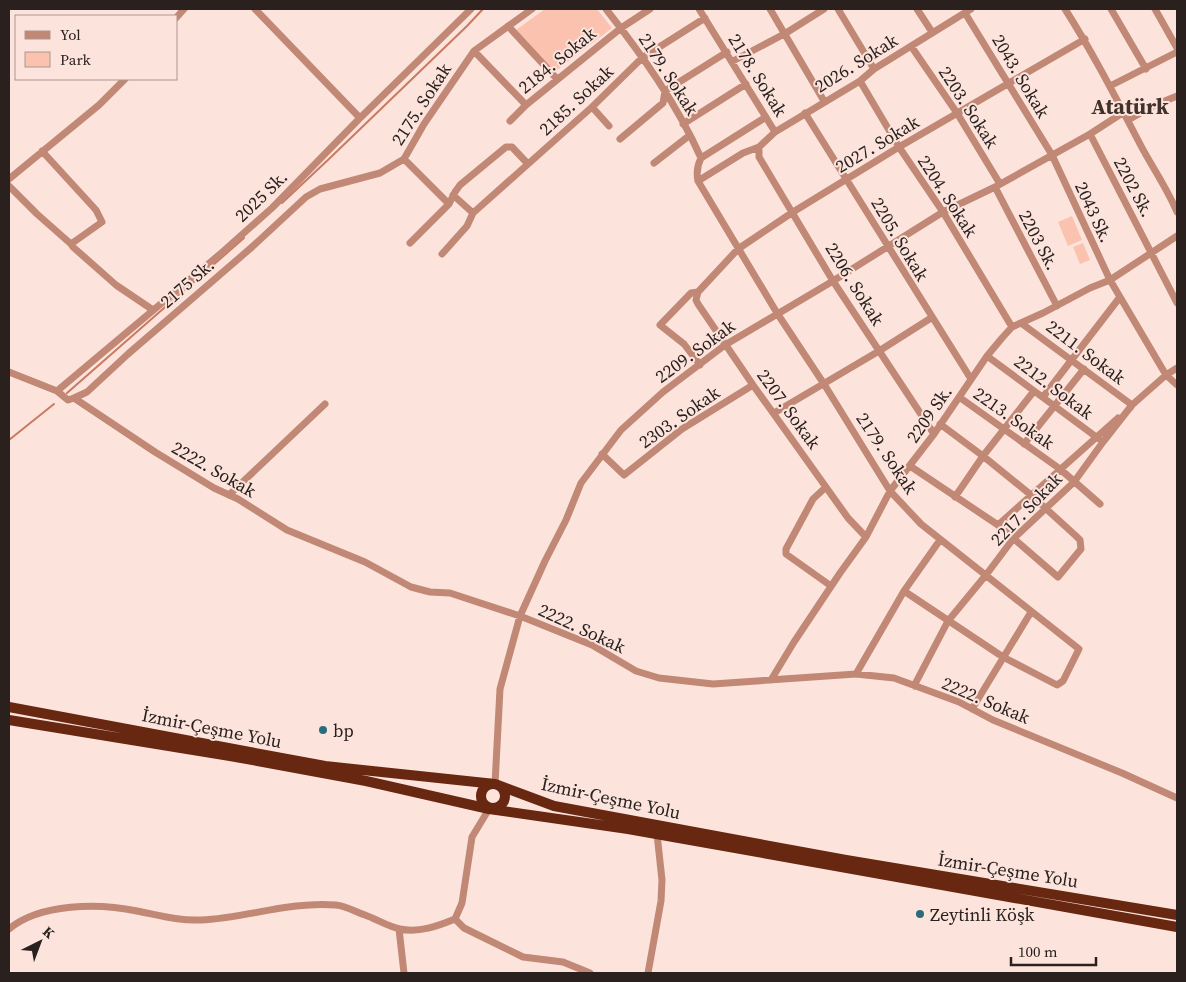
<svg xmlns="http://www.w3.org/2000/svg" width="1186" height="982" viewBox="0 0 1186 982" font-family="'Source Serif 4',serif">
<style>
.green{fill:#fbc2af}
.lines{fill:none;stroke-linecap:round;stroke-linejoin:round}
.stream{stroke:#c97a60;stroke-width:2}
.minor{stroke:#c18876;stroke-width:7}
.highway{stroke:#682710;stroke-width:10}
.poi-dot{fill:#296c7e;stroke:#fce4dd;stroke-width:2}
.labels{text-anchor:middle;dominant-baseline:central;stroke-width:4;stroke-linejoin:round;paint-order:stroke}
.street-label{font-size:18px;fill:#2a211f;stroke:#fce4dd}
.poi-label{font-size:18px;fill:#2a211f;stroke:#fce4dd;text-anchor:start}
.district-label{font-size:22px;font-weight:bold;fill:#42302a;stroke:#fce4dd}
</style>
<rect width="100%" height="100%" fill="#fce4dd"/>
<!-- green -->
<path class="green" d="M545,9H597L612,28L553,73L516,30Z
M1072,216L1082,240L1068,246L1058,222Z
M1083,243L1090,260L1080,264L1073,247Z"/>
<g class="lines">
<!-- stream -->
<path class="stream" d="M282,203L330,158L467,26L483,9
M67,393L244,238
M9,440L54,404"/>
<!-- minor -->
<path class="minor" d="M255,9L360,118
M606,9C642,55 677,104 701,158
M699,9L775,132
M770,9L824,101
M838,9L874,69
M917,9L932,32
M1065,9C1093,53 1116,98 1140,144C1152,167 1167,188 1177,212
M1111,9L1146,69
M1155,9L1177,48
M965,13L1052,155L1110,280L1166,375L1177,385
M176,18L184,9
M508,26L557,79
M911,46L957,113L1000,184
M474,51L526,105
M733,61L786,33L824,9
M860,81L899,147L943,212L1012,327
M1110,86L1177,52
M592,107L609,126
M805,113L971,379
M766,117L701,158C697,166 696,172 698,181L777,313L824,384L890,491L921,524L1079,649L1063,681L1057,685L1003,657L904,591L856,674
M1128,120L1155,105L1177,96
M510,121L526,105L621,28L650,9
M683,124L746,84
M1090,134L1177,303
M620,139L663,103L665,91L727,52
M759,147V157L833,281L934,434
M42,151L96,210L102,222L71,244L73,247L116,285L153,310
M404,159L449,204L455,192L460,185L506,147H512L528,164
M654,163L690,135
M9,179L99,105L125,79
M698,181L743,153L759,147L775,132L860,81L874,69L971,9
M9,186L37,214L71,244
M995,187L1057,306
M453,195L473,213
M410,243L449,204
M442,254L467,226L473,213L592,107L642,58L705,18
M698,292L738,249L793,212L899,147L1085,39
M698,292L696,300L698,304L753,385L848,518L866,537
M698,292L691,293L660,325L684,344L700,365
M1021,323L1132,405L1130,408
M987,356L1099,439
M9,372L57,391L68,400L74,398L155,452L214,488L238,499L287,530L365,562L411,587L430,592L450,593L520,616L592,645L636,671L659,678L713,684L856,674L894,678L959,702L993,720L1122,773L1177,798
M57,391L219,255L272,208L360,118L471,9
M959,397L1060,469L1100,504
M1043,397L1120,297
M74,398L87,392L128,354L252,247L306,197L320,189L380,173L404,159L424,124L474,51L532,9
M774,413L879,351L931,318
M1024,444L1084,369
M602,454L624,475L682,429L753,385
M910,466L998,525L1058,577L1081,549L1080,540L1076,536L1031,495L983,456L940,424
M826,487L813,499L786,549V554L831,586
M229,495L325,404
M955,497L983,456L1034,391
M998,525L1118,418
M904,591L940,540
M771,680L794,642L840,573L866,537L890,491L934,434L987,356L1002,338L1012,327L1043,313L1090,288L1110,280L1177,236
M914,686L948,621L986,575L1013,539L1074,482L1103,442L1132,405L1166,375L1177,368
M972,709L1031,612
M495,784L500,689L520,616L545,561L566,520L581,483L621,430L663,392L725,345L833,281L943,212L995,187L1090,134L1124,112
M455,919L464,928L523,957L563,962L590,973
M9,929C40,903 99,903 137,911C158,915 178,921 201,920C246,918 290,901 336,905C346,906 356,912 365,915C376,919 389,927 400,929C419,933 438,926 455,919L462,903L472,837L489,809
M399,929L404,973
M648,973L661,901L662,880L657,834"/>
<!-- highway -->
<path class="highway" d="M9,707L325,766L495,784L554,806L846,860L1177,915
M9,720L230,756L366,781L489,809L628,829L1177,927
M481 796a12 12 0 1 1 24 0a12 12 0 1 1-24 0Z"/>
</g>
<!-- markers -->
<g class="poi-dot">
<circle cx="323" cy="730" r="5"/>
<circle cx="920" cy="914" r="5"/>
</g>
<g class="labels">
<!-- street labels -->
<g class="street-label">
<text transform="translate(557 60) rotate(-39)">2184. Sokak</text>
<text transform="translate(856 63) rotate(-32)">2026. Sokak</text>
<text transform="translate(669 74) rotate(57)">2179. Sokak</text>
<text transform="translate(758 75) rotate(58)">2178. Sokak</text>
<text transform="translate(1021 76) rotate(59)">2043. Sokak</text>
<text transform="translate(576 100) rotate(-43)">2185. Sokak</text>
<text transform="translate(421 104) rotate(-57)">2175. Sokak</text>
<text transform="translate(969 107) rotate(57)">2203. Sokak</text>
<text transform="translate(877 144) rotate(-31)">2027. Sokak</text>
<text transform="translate(1134 187) rotate(62)">2202 Sk.</text>
<text transform="translate(261 196) rotate(-44)">2025 Sk.</text>
<text transform="translate(948 196) rotate(57)">2204. Sokak</text>
<text transform="translate(1094 212) rotate(65)">2043 Sk.</text>
<text transform="translate(900 239) rotate(59)">2205. Sokak</text>
<text transform="translate(1039 240) rotate(62)">2203 Sk.</text>
<text transform="translate(187 283) rotate(-41)">2175 Sk.</text>
<text transform="translate(855 284) rotate(58)">2206. Sokak</text>
<text transform="translate(695 351) rotate(-36)">2209. Sokak</text>
<text transform="translate(1086 352) rotate(37)">2211. Sokak</text>
<text transform="translate(1054 387) rotate(37)">2212. Sokak</text>
<text transform="translate(789 409) rotate(54)">2207. Sokak</text>
<text transform="translate(929 414) rotate(-55)">2209 Sk.</text>
<text transform="translate(679 417) rotate(-35)">2303. Sokak</text>
<text transform="translate(1014 418) rotate(35)">2213. Sokak</text>
<text transform="translate(887 453) rotate(56)">2179. Sokak</text>
<text transform="translate(214 469) rotate(30)">2222. Sokak</text>
<text transform="translate(1026 509) rotate(-46)">2217. Sokak</text>
<text transform="translate(582 628) rotate(25)">2222. Sokak</text>
<text transform="translate(986 700) rotate(23)">2222. Sokak</text>
<text transform="translate(212 728) rotate(11)">İzmir-Çeşme Yolu</text>
<text transform="translate(611 798) rotate(12)">İzmir-Çeşme Yolu</text>
<text transform="translate(1008 870) rotate(9)">İzmir-Çeşme Yolu</text>
</g>
<!-- poi labels -->
<g class="poi-label">
<text x="333" y="730">bp</text>
<text x="930" y="914">Zeytinli Köşk</text>
</g>
<!-- district labels -->
<g class="district-label">
<text x="1130" y="106">Atatürk</text>
</g>
</g>
<!-- border -->
<rect width="1186" height="982" fill="none" stroke="#2a211f" stroke-width="20"/>
<!-- legend -->
<rect x="15" y="15" width="162" height="65" fill="#fce4dd" stroke="#a89691"/>
<rect x="25" y="31" width="25" height="8" fill="#c18876" stroke="#a89691"/>
<text x="60" y="40" font-size="15" fill="#2a211f">Yol</text>
<rect x="25" y="52" width="25" height="15" fill="#fbc2af" stroke="#a89691"/>
<text x="60" y="65" font-size="15" fill="#2a211f">Park</text>
<!-- north arrow -->
<g transform="translate(40 942) rotate(42)" stroke="#fce4dd" stroke-width="4" paint-order="stroke">
<path d="M0-4L9 19L0 12L-9 19Z" fill="#2a211f"/>
<text y="-8" font-size="14" font-weight="bold" text-anchor="middle" fill="#2a211f">K</text>
</g>
<!-- scale -->
<path d="M1011 957v8h85v-8" fill="none" stroke="#2a211f" stroke-width="2.5"/>
<text x="1018" y="957" font-size="15" fill="#2a211f" stroke="#fce4dd" stroke-width="4" paint-order="stroke">100 m</text>
</svg>
